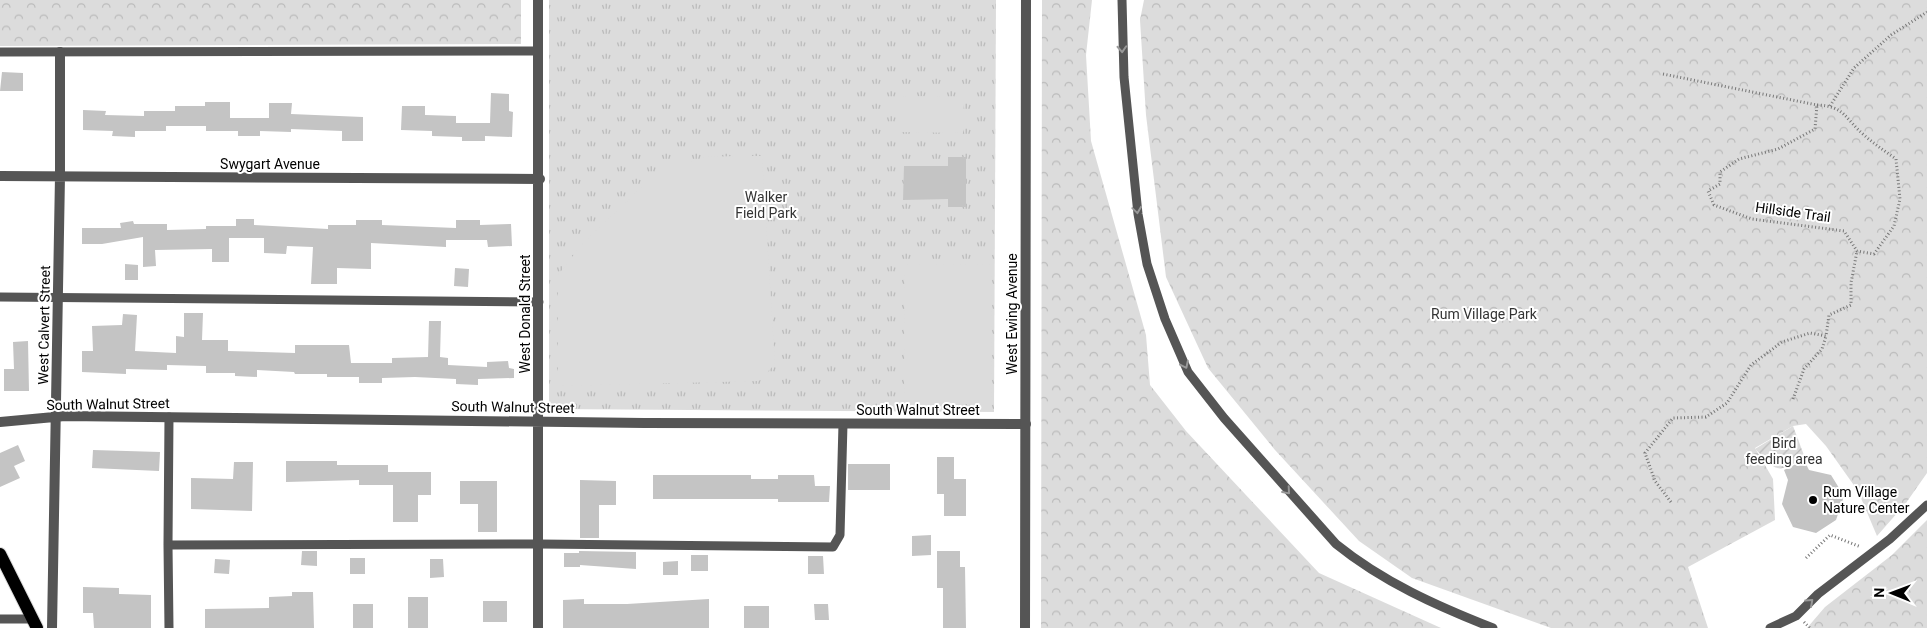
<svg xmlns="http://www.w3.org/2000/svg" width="1927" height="628" viewBox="0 0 1927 628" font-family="Roboto,sans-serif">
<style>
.grass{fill:url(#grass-tufts)}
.forest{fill:url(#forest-crowns)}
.garden{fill:url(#garden-furrows)}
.pitch{fill:#dcdcdc}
.building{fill:#c4c4c4}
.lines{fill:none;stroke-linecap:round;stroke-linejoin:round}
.primary-casing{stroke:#dbdbdb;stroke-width:14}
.path{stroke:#777;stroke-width:3;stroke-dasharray:1 2.5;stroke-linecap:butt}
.service{stroke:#555;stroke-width:9}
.minor{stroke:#555;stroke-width:10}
.tertiary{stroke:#555;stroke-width:10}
.primary{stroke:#000;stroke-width:12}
.oneway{stroke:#999}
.poi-dot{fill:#000;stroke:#fff;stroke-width:2}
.labels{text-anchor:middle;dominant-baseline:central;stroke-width:4;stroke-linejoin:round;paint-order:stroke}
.street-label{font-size:14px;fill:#000;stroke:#fff}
.park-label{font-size:14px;fill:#333;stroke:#fff}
.poi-label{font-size:14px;fill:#000;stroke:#fff;text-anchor:start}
</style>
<defs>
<pattern id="grass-tufts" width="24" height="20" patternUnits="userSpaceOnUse" patternTransform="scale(1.25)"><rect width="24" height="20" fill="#dcdcdc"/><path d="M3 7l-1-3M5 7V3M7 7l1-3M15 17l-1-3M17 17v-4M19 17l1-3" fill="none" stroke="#bbb"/></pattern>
<pattern id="forest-crowns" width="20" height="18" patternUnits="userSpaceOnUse" patternTransform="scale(1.25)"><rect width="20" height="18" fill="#dcdcdc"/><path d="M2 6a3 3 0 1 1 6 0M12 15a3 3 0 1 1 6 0" fill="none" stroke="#bbb"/></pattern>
<pattern id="garden-furrows" width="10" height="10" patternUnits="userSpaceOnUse" patternTransform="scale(1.25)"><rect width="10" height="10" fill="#dcdcdc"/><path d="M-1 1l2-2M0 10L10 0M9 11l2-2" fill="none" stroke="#bbb"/></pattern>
</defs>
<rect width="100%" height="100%" fill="#fff"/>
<!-- grass -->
<path class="grass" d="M549,0H996L994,412L549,409Z"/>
<!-- forest -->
<path class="forest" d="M0,0H521V44L0,46Z
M1042,0H1092L1086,55L1091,141L1146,335L1150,385L1186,431L1319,573L1441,628H1041Z
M1144,0H1927V473L1906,503L1877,536L1858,491L1826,446L1806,424L1793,426L1755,448L1773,479L1775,520L1688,567L1708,628H1551L1412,578L1359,541L1275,450L1208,368L1166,277L1146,115L1140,20Z
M1927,520V628H1807L1825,607L1892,555Z"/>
<!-- garden -->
<path class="garden" d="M1793,426L1805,458C1774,474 1779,472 1755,449Z"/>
<!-- pitch -->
<path class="pitch" d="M896,96L964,97L963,133L896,132Z
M734,156H762L775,364L759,381L558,386V275L583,243L642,187L684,163L707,157Z
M905,264L992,265L991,404H904Z"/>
<!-- building -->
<path class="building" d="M2,72L23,73V91H0Z
M491,93L509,94V111L513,112L512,137L485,136V141H462V137L432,136V131L401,130L402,106H425V115L456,116V123H490Z
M205,102H230V118H269V103H292L291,114L363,117V141H342V131L291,129V132L260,131V136H238V131H206V126H166V131H135V137L112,136L113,131L83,130V110L106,111L105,115L144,116V111H175V106H205Z
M948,157H966V207H948V199L903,200L904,166H948Z
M236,219H254V225L328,229V225H356V220H382V225L456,228V220H480V225L511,224L512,246L488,247L487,240H446V247L371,243V269L337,268V284H311L313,247L287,246L286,254L264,253V238H229V262H212V249L155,250L156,266L143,267V237L102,244H82V228H121L120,223L133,221L134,224H167V230L206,229V226H236Z
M125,264L138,265V280H125Z
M455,268L469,269L468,287L454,286Z
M184,313H203L202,340H228V351L295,353V345H349L351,363H392V358L428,357L429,321H441L440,357L448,358V365L487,367V362L508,361L509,368L514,369V378L478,379V385L456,384V379L415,377L382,378V383H359V377H327V374H295L294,372L257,370V377L235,376V373H206V366L167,365V370L126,369V374L82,372V351H93L92,326L122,325L123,314L137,315L135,351L176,353V336L184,337Z
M28,341L29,391H4V369H14L13,342Z
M18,445L25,461L14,466L20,478L0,487V453Z
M93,450L160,452L159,471L92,468Z
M937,457H954V479H966V516H944V494H937Z
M1804,460L1809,470L1831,475L1844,496L1836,520L1816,533L1793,527L1782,504L1788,480L1784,470Z
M286,461H337V465H388V472H431V495H418V522H393V485H359V480L286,482Z
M234,462H253L252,511L191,509V478L233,479Z
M848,464H890V490H848Z
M653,475H751V479H778V475H814L815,486H830L829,502H778V499H653Z
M580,480L616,481V505H599V538H580Z
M460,481H497V532H478V504H460Z
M931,535V555L912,556V536Z
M302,551H317V566L301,565Z
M579,551L636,552V569L580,565V567H564V553H579Z
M937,551H960V567H965L966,628H943V588H937Z
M691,555H708V571H691Z
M808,556H823L824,574H808Z
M350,558H365V574H350Z
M215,559L230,560L229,574L214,573Z
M430,559H443L444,577L430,578Z
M678,561V575H663V562Z
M83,587L119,588V594L151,595V628H94L93,613H83Z
M292,592H313L314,628H205V609L269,608V597L292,596Z
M408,597H428V628H408Z
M584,599V604H627L709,599V628H563V600Z
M483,601H507V622H483Z
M353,604H373V628H353Z
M814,604H828L829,620H815Z
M744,606H769V628H744Z"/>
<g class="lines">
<defs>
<path id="primary" d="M0,554L37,628"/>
</defs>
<!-- primary casing -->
<use href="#primary" class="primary-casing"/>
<!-- path -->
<path class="path" d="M1663,74L1817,105
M1817,105C1845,106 1845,119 1864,135C1874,144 1885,151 1896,159L1900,199L1894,226L1874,254L1857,251L1844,231L1752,219L1714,205L1708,191L1720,184V172L1739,159L1778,149L1815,129Z
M1830,106L1854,68L1891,35L1927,12
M1793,399L1804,369L1822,349L1826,336
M1671,502L1655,481L1645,453L1673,418L1706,417L1727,403L1751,365L1782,342L1810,333L1826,336L1829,315L1851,305V283L1857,251
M1806,558L1830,535L1861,547
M1804,622L1810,628"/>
<!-- service -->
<path class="service" d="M1122,0L1124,77L1138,214L1147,264L1165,319L1188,372L1224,418L1336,544C1383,582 1437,606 1493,628
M0,52L538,51
M0,297L539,302
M168,545L169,417
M0,619H33
M169,628L168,545L539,544L833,547L840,535L843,424
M1770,628L1796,616L1818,594L1890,539L1927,505"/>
<!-- minor -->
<path class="minor" d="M538,0V628
M0,176L540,179
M0,422L65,416L644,423L1026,424
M52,628L60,176V52"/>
<!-- tertiary -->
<path class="tertiary" d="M1025,628L1026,0"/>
<!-- primary -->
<use href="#primary" class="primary"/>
</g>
<!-- one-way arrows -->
<defs><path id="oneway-chevron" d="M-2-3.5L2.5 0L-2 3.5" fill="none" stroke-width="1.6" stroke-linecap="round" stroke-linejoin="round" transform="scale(1.25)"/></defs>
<g class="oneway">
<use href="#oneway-chevron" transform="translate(1122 49) rotate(87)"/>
<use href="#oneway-chevron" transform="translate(1137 210) rotate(82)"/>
<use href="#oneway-chevron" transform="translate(1185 365) rotate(64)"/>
<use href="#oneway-chevron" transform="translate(1287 491) rotate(49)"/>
<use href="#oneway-chevron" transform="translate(1810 602) rotate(-42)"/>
</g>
<!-- markers -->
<circle class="poi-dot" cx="1813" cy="500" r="5"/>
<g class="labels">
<!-- street labels -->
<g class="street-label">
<text x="270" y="164">Swygart Avenue</text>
<text transform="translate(1793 212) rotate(8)">Hillside Trail</text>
<text transform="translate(525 314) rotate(-90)">West Donald Street</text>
<text transform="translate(1012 314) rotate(-90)">West Ewing Avenue</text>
<text transform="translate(44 325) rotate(-89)">West Calvert Street</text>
<text transform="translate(108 404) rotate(-1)">South Walnut Street</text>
<text transform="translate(513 407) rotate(1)">South Walnut Street</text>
<text x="918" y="410">South Walnut Street</text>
</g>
<!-- park labels -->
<g class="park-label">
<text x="766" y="197">Walker<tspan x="766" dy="16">Field Park</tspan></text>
<text x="1484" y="314">Rum Village Park</text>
<text x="1784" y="443">Bird<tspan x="1784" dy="16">feeding area</tspan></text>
</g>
<!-- poi labels -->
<g class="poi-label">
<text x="1823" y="492">Rum Village<tspan x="1823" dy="16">Nature Center</tspan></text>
</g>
</g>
<!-- north arrow -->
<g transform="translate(1892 593) rotate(271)" stroke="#ffffff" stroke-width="4" paint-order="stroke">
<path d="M0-4L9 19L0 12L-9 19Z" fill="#000000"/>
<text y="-8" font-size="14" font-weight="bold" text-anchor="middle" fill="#000000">N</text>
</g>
</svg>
